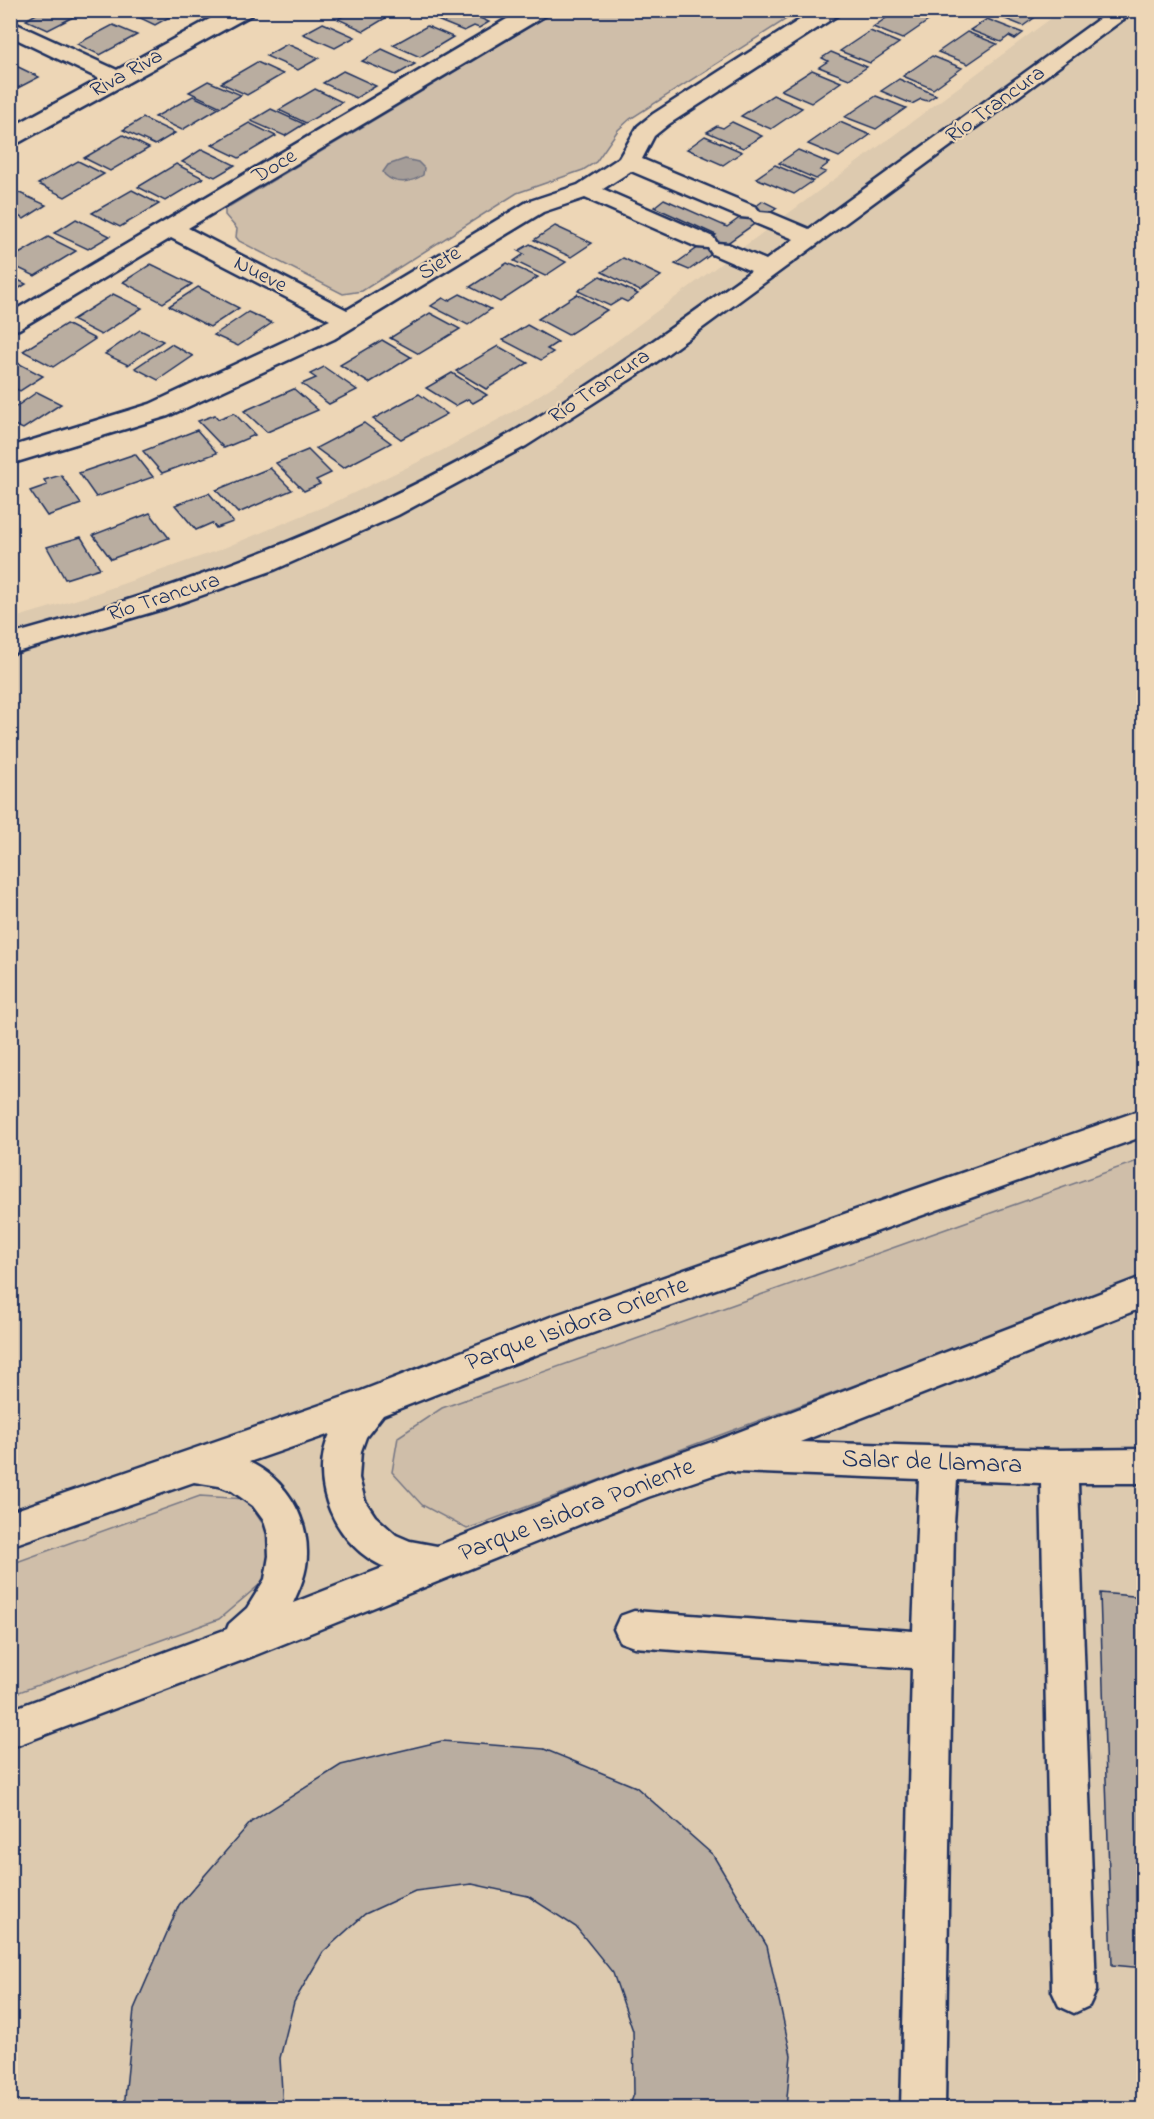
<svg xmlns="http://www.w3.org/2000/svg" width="1154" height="2119" viewBox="0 0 1154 2119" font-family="'Indie Flower',sans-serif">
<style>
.built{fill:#ddcaaf}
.green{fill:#cfbea9;stroke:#757684;stroke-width:1.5}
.water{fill:#a59d98;stroke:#6e7181;stroke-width:1.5}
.building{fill:#b9ada0;stroke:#1b2f5e;stroke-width:1.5}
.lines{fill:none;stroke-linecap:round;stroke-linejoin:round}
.minor-casing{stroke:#1b2f5e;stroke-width:5}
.minor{fill:#edd6b6;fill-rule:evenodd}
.labels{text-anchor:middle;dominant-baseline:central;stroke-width:4.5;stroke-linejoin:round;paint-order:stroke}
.far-street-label{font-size:22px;fill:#1b2f5e;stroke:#edd6b6}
.street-label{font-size:26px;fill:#1b2f5e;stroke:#edd6b6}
</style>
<rect width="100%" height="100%" fill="#edd6b6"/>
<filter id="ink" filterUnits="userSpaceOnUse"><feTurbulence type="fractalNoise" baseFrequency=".0167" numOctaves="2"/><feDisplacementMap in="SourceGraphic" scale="12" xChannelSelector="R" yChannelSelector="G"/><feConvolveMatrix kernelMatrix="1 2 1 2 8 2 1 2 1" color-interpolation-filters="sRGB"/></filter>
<g filter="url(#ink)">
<!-- built -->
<path class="built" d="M1061,11H1143V2108H11V619L88,596L219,550L335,502L441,451L521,407L579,369Z"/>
<!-- green -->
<path class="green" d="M556,11H799L630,119L618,130L596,162L583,170L517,193L362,291L343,294L239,241L236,237L237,229L225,215V209Z
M1143,1159V1278L467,1529L422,1505L392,1472L398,1437L442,1408Z
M200,1496L246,1499L275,1542L265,1580L219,1619L11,1695V1564Z"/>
<!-- water -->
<path class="water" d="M405,159L418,162L424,168L423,175C411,183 396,185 385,175L383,172L388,165Z"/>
<!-- building -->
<path class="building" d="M43,10H83L85,11L48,30L26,20Z
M139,10H182L155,25L132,14Z
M353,10H395L397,11L364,31L338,19Z
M452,10H462L489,22L479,28L474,26L464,31L437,20Z
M898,10H908L931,19L902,39L873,27Z
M916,10H951L938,19Z
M999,10H1045L1023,26L993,14Z
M987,19L1023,33L1015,39L1009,36L1001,42L970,30Z
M323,23L355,37L335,48L303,34Z
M113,25L137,35L100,55L77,44Z
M427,26L453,37L420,57L393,45Z
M870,31L899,43L870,63L840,51Z
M967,32L997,44L968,64L938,52Z
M287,44L319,58L298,70L266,56Z
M382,49L415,64L396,75L362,61Z
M831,52L867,67L849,79L819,67L828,61L822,58Z
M932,56L962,68L933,89L903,76Z
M257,62L283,74L247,95L221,83Z
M10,63L39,77L12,91Z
M812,70L841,82L811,103L781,90Z
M343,71L376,86L356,98L323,83Z
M899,79L936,95L927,101L921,99L912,104L881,91Z
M208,81L241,95L221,107L189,92Z
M315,89L342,102L306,123L279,110Z
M773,95L802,108L771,129L741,116Z
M193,96L219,108L182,130L155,117Z
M876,96L906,108L876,129L845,117Z
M271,109L304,124L285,136L251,121Z
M143,118L175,133L155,145L123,130Z
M732,122L762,136L743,148L707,132L717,126L723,128Z
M840,122L870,135L839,157L808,144Z
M249,123L276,136L239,158L212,145Z
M123,135L149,148L110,171L84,158Z
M705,136L742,152L723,165L687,149Z
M202,149L235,165L215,177L182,162Z
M798,150L829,163L820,170L826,172L816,179L779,163Z
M78,161L104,174L65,197L38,184Z
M176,164L203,178L165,201L138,187Z
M775,165L813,181L794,194L756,178Z
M13,190L46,205L24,219L10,212V191Z
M132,190L159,204L120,227L92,213Z
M664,199L727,227L763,201L777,208L689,270L675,264L716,235L654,207Z
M76,219L110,236L88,249L54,233Z
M555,226L592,243L571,257L534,240Z
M48,237L76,251L35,276L10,264V259Z
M530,244L566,262L545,276L514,261L524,254L518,251Z
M623,258L661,276L640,291L602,272Z
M507,263L538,277L500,302L470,287Z
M151,264L192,284L163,303L123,282Z
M10,276L26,284L10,294Z
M600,276L638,294L627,302L621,299L610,306L578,291Z
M198,287L239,308L210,327L169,306Z
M113,294L142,308L101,335L72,320Z
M460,294L491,309L468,325L431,306L443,298L448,301Z
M577,294L607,310L568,335L538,319Z
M248,312L272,323L238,346L214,335Z
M430,313L460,329L419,354L390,338Z
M66,324L95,339L53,367L23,351Z
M527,325L558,342L547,349L553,352L541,360L503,340Z
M140,330L163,341L128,365L105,354Z
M382,340L411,357L369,383L340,365Z
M171,344L193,356L158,380L135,368Z
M498,346L528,363L486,389L456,371Z
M10,359L43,376L20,391L10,386Z
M324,367L357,390L329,404L302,384L316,378L310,374Z
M452,373L487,395L473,403L468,399L455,406L426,388Z
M294,389L318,410L267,432L244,411Z
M37,392L61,404L23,429L10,423V411Z
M419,394L447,414L401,439L373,419Z
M234,413L255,435L224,448L198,421L215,415L218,419Z
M364,423L391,443L343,468L316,448Z
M197,430L217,453L162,473L143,451Z
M308,450L331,473L316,480L320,484L304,491L276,463Z
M135,454L153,477L96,497L79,473Z
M270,468L292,490L238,513L216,490Z
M61,475L81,504L47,516L30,491L47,485L44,480Z
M209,493L233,522L216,528L212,523L196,530L175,505Z
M150,513L169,538L111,559L93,535Z
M81,537L100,568L65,579L47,547Z
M1100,1593L1144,1597V1968L1112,1965Z
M442,1741L544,1749L636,1787L713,1855L767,1946L791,2055L786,2108H629L634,2094L633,2031L613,1973L576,1927L528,1896L472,1884L415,1891L365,1914L323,1952L294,2002L280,2058L283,2108H124L134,2009L179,1905L251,1822L341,1765Z"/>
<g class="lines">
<defs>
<path id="minor" d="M226,10H253L251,15L18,143L10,145V128L100,79L10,36V21L117,70Z
M522,10H548L546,15L188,228L347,310L527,202L578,185L619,158L638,126L653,114L815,10H840L838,15L669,124L654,136L642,159L756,207L760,212L771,213L809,229L1111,10H1136L648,368L526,446L398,515L274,570L166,608L10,654V635C185,587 348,526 506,436C592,387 671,328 751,271L712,254L708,248L697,247L585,198L543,212L334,339L168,416L10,464V447L150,404L330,320L171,238L19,329L10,331V313ZM631,171L740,217L751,218L755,223L794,239L766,260L728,244L717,243L713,237L603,189Z
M1144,1109V1136L579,1338L383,1415L366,1437L361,1451L359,1478L365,1501L375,1516L396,1535L410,1541L437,1546L628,1471L715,1441L1144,1276V1307L800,1442L1059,1450L1144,1449V1483H1078L1096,1991L1089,2006L1074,2013L1059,2006L1052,1991L1041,1483L957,1480L954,1523L945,2108H901L912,1668L634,1647L620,1642L614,1629L620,1616L634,1611L913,1631L919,1479L735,1472L728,1470L648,1497L243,1660L10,1748V1710L227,1629L229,1624L247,1608L265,1579L269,1556L268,1534L264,1521L253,1506L232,1491L219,1486L194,1482L10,1546V1512L361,1391L553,1316ZM330,1434C307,1483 336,1547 385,1567L293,1603C300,1588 307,1572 307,1555C308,1515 285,1479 249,1462Z"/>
</defs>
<!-- minor casing -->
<use href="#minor" class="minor-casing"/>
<!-- minor -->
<use href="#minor" class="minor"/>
</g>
</g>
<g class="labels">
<!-- far-street labels -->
<g class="far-street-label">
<text transform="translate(127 74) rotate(-29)">Riva Riva</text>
<text transform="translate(996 105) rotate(-36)">Río Trancura</text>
<text transform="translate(275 167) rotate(-31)">Doce</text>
<text transform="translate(440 264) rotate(-32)">Siete</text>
<text transform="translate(260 275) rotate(27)">Nueve</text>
<text transform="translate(600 387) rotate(-34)">Río Trancura</text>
<text transform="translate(164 598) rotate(-18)">Río Trancura</text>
</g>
<!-- street labels -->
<g class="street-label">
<text transform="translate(577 1325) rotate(-20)">Parque Isidora Oriente</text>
<text transform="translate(932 1463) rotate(2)">Salar de Llamara</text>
<text transform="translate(577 1511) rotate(-21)">Parque Isidora Poniente</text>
</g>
</g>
<!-- margin -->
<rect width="1154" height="2119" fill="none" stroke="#edd6b6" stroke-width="36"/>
<rect x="18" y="18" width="1118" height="2083" fill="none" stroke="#1b2f5e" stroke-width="2" filter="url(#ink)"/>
</svg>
